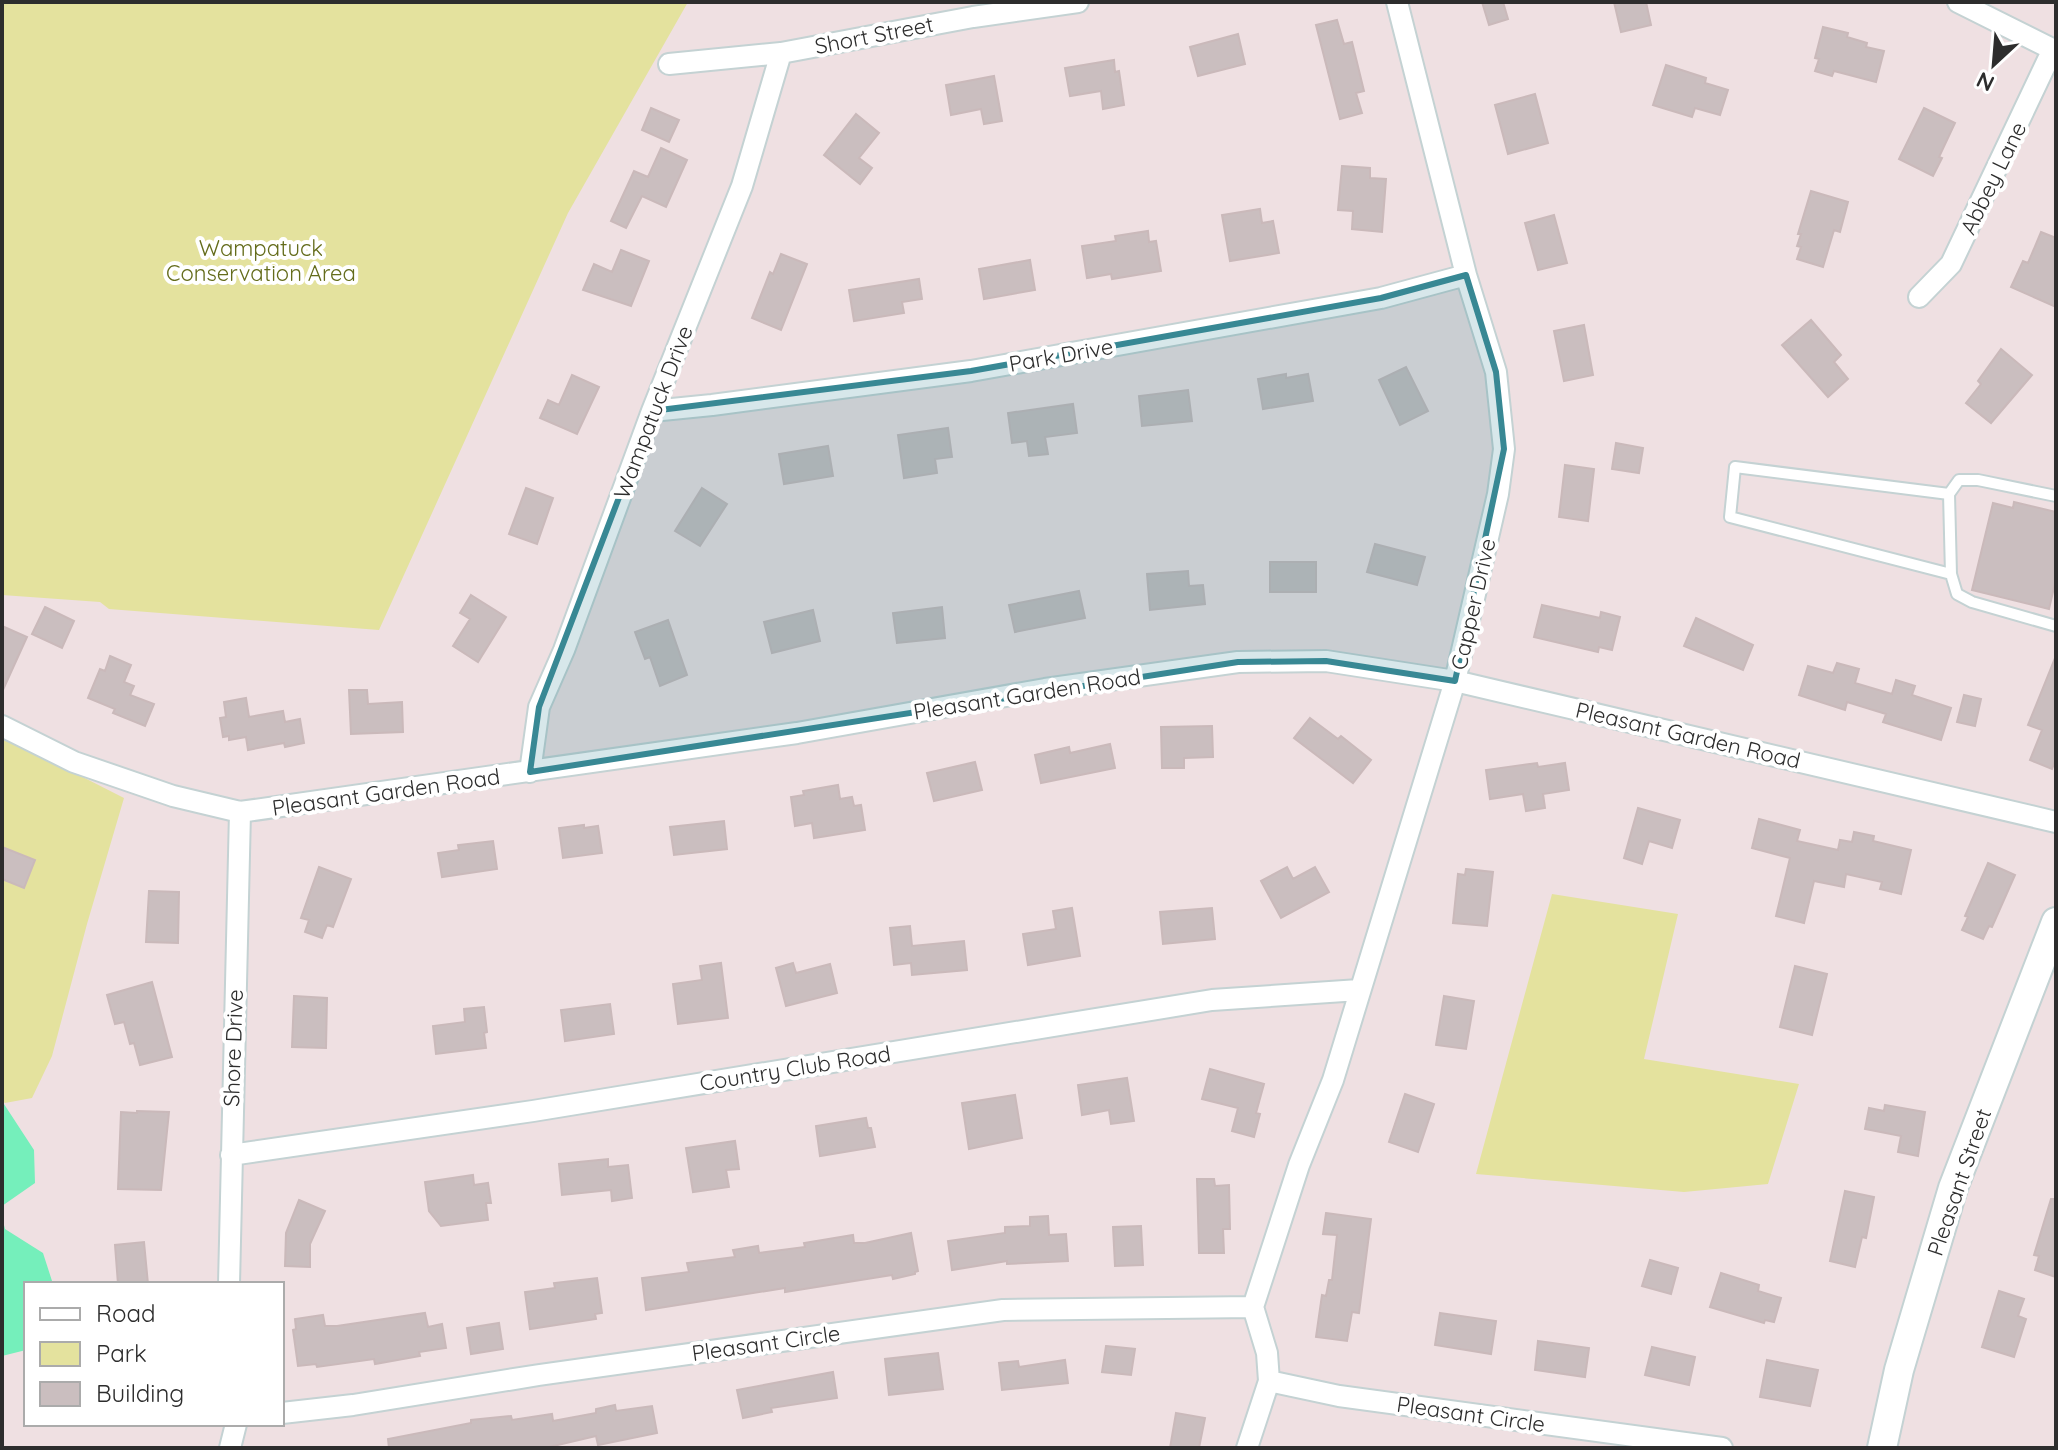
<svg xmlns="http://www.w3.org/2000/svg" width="2058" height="1450" viewBox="0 0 2058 1450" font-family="Quicksand,sans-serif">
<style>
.green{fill:#e4e29e}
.water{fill:#75efbb}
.building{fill:#cabebf;stroke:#cab9ba;stroke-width:2}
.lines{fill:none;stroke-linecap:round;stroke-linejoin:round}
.lane-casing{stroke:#c4d2d3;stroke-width:14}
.street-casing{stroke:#c4d2d3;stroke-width:24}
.secondary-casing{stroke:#c4d2d3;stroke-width:32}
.lane{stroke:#fff;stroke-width:10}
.street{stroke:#fff;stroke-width:20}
.secondary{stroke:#fff;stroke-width:28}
.marked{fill:#388894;fill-opacity:0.2;stroke:#388894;stroke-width:6;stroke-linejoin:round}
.labels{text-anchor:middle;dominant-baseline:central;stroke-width:8;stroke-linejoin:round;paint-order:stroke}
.street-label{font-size:22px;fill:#2d2d2d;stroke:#fff}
.park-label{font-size:22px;fill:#646c1b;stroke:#fff}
</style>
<rect width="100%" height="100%" fill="#efe0e2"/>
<!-- green -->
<path class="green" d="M2,2H688L568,213L379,630L109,609L100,602L2,595Z
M2,736L124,798L87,924L52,1056L32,1098L5,1103L2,1101Z
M1552,894L1678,914L1644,1059L1799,1084L1768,1184L1684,1192L1476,1174Z"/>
<!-- water -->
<path class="water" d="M2,1101L34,1150L35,1183L2,1206Z
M2,1217L5,1229L43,1253L53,1284H26V1350L2,1356Z"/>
<!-- building -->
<path class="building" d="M1482,2H1503L1508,19L1489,25Z
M1614,2H1646L1651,25L1621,32Z
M1337,20L1344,44L1352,42L1364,91L1356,93L1362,113L1340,119L1316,25Z
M1823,27L1848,33L1847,37L1867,43L1866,47L1884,51L1876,82L1834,71L1832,76L1815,71L1819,59L1815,58Z
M1238,34L1245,64L1198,76L1190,47Z
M1114,60L1115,72L1119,71L1124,105L1103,109L1101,91L1070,96L1065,68Z
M1666,65L1706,78L1705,83L1728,90L1720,115L1695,108L1692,117L1653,105Z
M994,76L1002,121L984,124L981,109L951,115L946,85Z
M1535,94L1548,143L1508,154L1495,105Z
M651,108L679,120L669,142L642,130Z
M1924,108L1955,123L1939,157L1942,158L1933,176L1899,159Z
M856,114L879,133L859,158L872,168L860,184L824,155Z
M661,148L687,160L666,207L642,196L626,228L611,221L634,171L648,177Z
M1342,166L1370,168V178L1386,179L1382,232L1352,229L1353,211L1338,210Z
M1811,191L1848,202L1840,232L1834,230L1823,267L1797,259L1801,247L1797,246L1801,234H1798Z
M1260,209L1262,223L1273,221L1279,253L1230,261L1222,215Z
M1554,215L1567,263L1538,270L1525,223Z
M1148,231L1149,242L1156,241L1161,271L1112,279L1111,274L1087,278L1082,246L1116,241L1115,236Z
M2041,232L2056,238V307L2011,287L2023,261L2028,263Z
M621,250L649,261L631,306L583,290L594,264L612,272Z
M781,254L807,264L781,330L752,318L770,272L773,274Z
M1030,260L1035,290L984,299L979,269Z
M919,279L922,299L902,302L904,313L854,321L849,290Z
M1811,320L1841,355L1834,362L1848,379L1828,397L1782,345Z
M1584,325L1593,375L1564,381L1554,331Z
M2001,349L2032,375L1991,423L1966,403L1981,384L1978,381Z
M1406,367L1428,411L1400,425L1379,380Z
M1286,374V378L1308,374L1313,401L1263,409L1258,379Z
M572,375L599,387L577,434L540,418L548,400L559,405Z
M1188,390L1192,421L1142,426L1139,396Z
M1073,404L1077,433L1045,437L1048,454L1029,456L1027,441L1012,443L1008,413Z
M948,428L952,457L935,459L937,473L904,478L898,435Z
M1616,443L1643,448L1639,473L1612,469Z
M828,446L833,476L784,484L779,454Z
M1565,465L1594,469L1588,521L1559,517Z
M526,488L553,498L537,544L509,534Z
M702,488L727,504L700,546L675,531Z
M2014,502L2056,512V579L2049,609L1972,590L1993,503L2013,508Z
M1375,544L1425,557L1417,585L1367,572Z
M1270,562H1316V592H1270Z
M1188,571L1189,586L1203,585L1205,604L1150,610L1147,574Z
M1079,591L1085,618L1015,632L1009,605Z
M471,595L506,617L478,662L453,646L470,619L460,613Z
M1542,605L1600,618L1601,612L1620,617L1612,650L1599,647L1598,652L1534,637Z
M45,607L74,621L62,648L32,634Z
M942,607L945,638L897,643L893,613Z
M813,610L820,641L772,653L764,622Z
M1696,618L1753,645L1743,670L1684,646Z
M668,620L687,675L660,686L650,657L645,659L635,632Z
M2,626L27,637L2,692Z
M110,656L131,665L124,682L134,686L130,695L154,704L145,726L113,713L115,709L88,698L100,669L105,671Z
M2055,658L2056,759L2052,769L2030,760L2042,730L2028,725Z
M1837,663L1859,669L1855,683L1892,694L1896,680L1915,686L1912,695L1951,708L1941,740L1883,722L1886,714L1847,702L1845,710L1799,695L1808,666L1833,673Z
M349,690H367L368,704L402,702L403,732L351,734Z
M1964,695L1981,699L1975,726L1957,722Z
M246,698L249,717L283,711L285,722L300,719L304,743L285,747L284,743L248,750L246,737L229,740V736L223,737L220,718L226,717L224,702Z
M1310,718L1338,739L1341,736L1371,760L1353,783L1294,738Z
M1212,726L1213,757L1184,758V768H1162L1161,727Z
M1110,744L1115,768L1041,783L1035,755L1069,747L1070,753Z
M975,762L982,790L934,801L927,773Z
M1537,763L1538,767L1565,763L1569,790L1543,794L1545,808L1526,811L1523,794L1490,799L1486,770Z
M838,785L840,799L852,797L854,806L861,805L865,830L814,838L812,823L795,826L791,797L804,795L803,791Z
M1638,808L1680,820L1672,848L1649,841L1642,864L1624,858Z
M1759,819L1800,830L1797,841L1838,850L1840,840L1852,842L1854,832L1874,836L1873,841L1911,850L1901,894L1880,889L1882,882L1846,874L1844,887L1814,881L1804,923L1776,916L1790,858L1752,848Z
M724,821L727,849L674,855L670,827Z
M584,825V828L598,826L602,853L563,858L559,828Z
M493,841L497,869L442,877L438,853L459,850L458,845Z
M2,847L35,860L24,888L2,879Z
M1988,863L2015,875L1992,927L1989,926L1983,939L1962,930L1968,917L1965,916Z
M319,867L351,879L333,927L327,925L322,938L305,932L309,920L301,918Z
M1287,867L1293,879L1315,867L1329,892L1281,918L1261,881Z
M1466,869L1493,872L1487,926L1453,923L1458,874L1465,875Z
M149,891L179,892L178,943L146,942Z
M1072,908L1080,956L1028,965L1023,934L1056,929L1053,911Z
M1212,908L1215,939L1163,944L1160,912Z
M910,926L912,946L964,941L967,970L912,975L911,963L894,965L890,928Z
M721,963L728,1018L678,1024L673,984L702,980L700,966Z
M793,963L796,973L830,964L837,993L786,1006L776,968Z
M1795,966L1827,974L1812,1035L1780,1027Z
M152,982L172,1057L140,1065L134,1043L130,1044L124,1022L115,1024L107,995Z
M294,996L327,998L326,1048L292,1047Z
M1444,996L1474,1001L1466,1049L1436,1045Z
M610,1004L614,1034L565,1041L561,1010Z
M484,1007L487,1032L484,1033L486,1048L436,1054L433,1026L465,1022L464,1009Z
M1210,1069L1264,1084L1256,1113L1260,1114L1254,1137L1232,1131L1238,1108L1202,1099Z
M1127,1078L1134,1121L1111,1124L1109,1110L1082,1115L1078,1085Z
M1405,1094L1434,1104L1418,1152L1389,1142Z
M1015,1095L1022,1138L969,1149L962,1103Z
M1885,1105L1925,1112L1918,1156L1898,1152L1901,1136L1865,1129L1869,1108L1884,1111Z
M137,1111L169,1112L161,1190L118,1189L121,1112L137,1113Z
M866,1118L868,1128H871L875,1147L820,1156L816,1126Z
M735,1141L739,1169L726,1170L729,1187L693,1192L686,1148Z
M608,1159V1167L628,1165L632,1198L612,1201L611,1190L562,1195L559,1164Z
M473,1175L474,1185L488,1183L491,1203H486L488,1220L441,1226L429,1211L425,1182Z
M1197,1179H1214L1215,1186L1229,1185L1230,1229H1223L1224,1253H1199Z
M1845,1191L1874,1197L1866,1238L1862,1237L1855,1267L1830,1261Z
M2051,1199H2056V1277L2035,1270L2039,1256L2034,1255Z
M299,1200L325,1211L310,1244V1267L285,1266L286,1233Z
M1326,1213L1371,1219L1359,1313L1352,1312L1347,1341L1316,1337L1322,1295L1326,1296L1329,1280H1332L1337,1235L1323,1234Z
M1048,1216L1049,1235L1066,1234L1068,1261L1007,1264V1261L952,1270L948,1241L1005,1233V1227L1030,1226V1217Z
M1141,1226L1143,1265L1115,1266L1113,1227Z
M911,1233L918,1271L915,1272V1274L893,1279L892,1275L785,1292V1288L646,1310L642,1278L689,1272L687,1263L735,1257L733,1250L758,1246L759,1253L805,1247L804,1243L853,1235L854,1243H865Z
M144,1242L148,1284H118L115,1245Z
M1650,1260L1678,1268L1671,1294L1642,1286Z
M1721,1273L1759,1285L1758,1291L1781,1298L1774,1322L1765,1320L1764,1323L1710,1307Z
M597,1278L602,1313L595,1314L596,1319L530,1329L525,1292L555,1288L554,1283Z
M1999,1291L2024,1299L2018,1316L2026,1319L2014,1357L1982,1347Z
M425,1313L428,1327L442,1324L446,1348L419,1352L420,1356L375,1364L374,1359L317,1367L316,1364L298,1366L293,1330L296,1329L295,1319L323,1315L325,1326H337Z
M1440,1313L1496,1321L1491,1354L1435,1345Z
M499,1323L503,1349L471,1354L467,1328Z
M1538,1341L1589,1348L1585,1377L1535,1370Z
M1106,1346L1135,1349L1131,1375L1102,1372Z
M1652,1347L1695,1357L1689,1385L1645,1375Z
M938,1353L943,1389L889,1395L885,1359Z
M1065,1360L1068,1383L1002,1390L999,1363L1018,1361L1019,1367Z
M1767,1360L1818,1370L1810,1406L1760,1397Z
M833,1372L837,1398L771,1408L772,1412L743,1418L737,1390Z
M615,1405L616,1411L652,1406L657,1433L598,1445L596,1436L545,1448H389L388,1439L471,1423V1420L511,1416L512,1420L552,1414L553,1421L596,1413V1409Z
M1176,1413L1205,1418L1199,1448H1170Z"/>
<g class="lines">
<defs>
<path id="lane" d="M1949,494L1735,467L1730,517L1951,574
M2056,496L1978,480H1959L1949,494L1951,574L1957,594L1972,602L2056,626"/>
<path id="street" d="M1958,2L2056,51
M669,64L781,53L973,17L1078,2
M1919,297L1951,264L2053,49
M652,411L712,405L971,371L1381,298L1466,275
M2,726L74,762L173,796L240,812L797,733L1045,689L1238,662L1326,661L1455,681L2056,822
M530,772L539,707L564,650L652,411L742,186L781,53
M231,1155L533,1111L1212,1000L1359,990
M229,1284L240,812
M1253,1307L1299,1165L1333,1080L1455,681L1498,494L1504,449L1496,372L1466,275L1397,2
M1269,1381L1339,1396L1722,1448
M282,1413L353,1405L539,1375L1003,1310L1253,1307L1267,1353L1269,1381L1247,1448
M230,1448L236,1424"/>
<path id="secondary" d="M1882,1448L1899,1370L1953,1188L2056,922"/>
</defs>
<!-- lane casing -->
<use href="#lane" class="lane-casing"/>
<!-- street casing -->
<use href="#street" class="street-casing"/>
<!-- secondary casing -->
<use href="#secondary" class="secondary-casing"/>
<!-- lane -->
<use href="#lane" class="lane"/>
<!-- street -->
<use href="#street" class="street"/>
<!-- secondary -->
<use href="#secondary" class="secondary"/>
</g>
<!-- marked area -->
<path class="marked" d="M1466,275L1496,372L1504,449L1455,681L1326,661L1238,662L530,772L539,707L652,411L971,371L1381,298Z"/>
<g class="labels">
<!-- street labels -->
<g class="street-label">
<text transform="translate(874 35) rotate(-11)">Short Street</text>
<text transform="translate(1993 178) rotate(-64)">Abbey Lane</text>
<text transform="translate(1061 355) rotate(-10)">Park Drive</text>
<text transform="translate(653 412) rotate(-69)">Wampatuck Drive</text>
<text transform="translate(1473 604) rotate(-77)">Capper Drive</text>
<text transform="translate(1027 694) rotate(-9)">Pleasant Garden Road</text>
<text transform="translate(1688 735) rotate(13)">Pleasant Garden Road</text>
<text transform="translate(386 792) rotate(-8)">Pleasant Garden Road</text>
<text transform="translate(233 1048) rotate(-88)">Shore Drive</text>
<text transform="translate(795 1068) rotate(-9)">Country Club Road</text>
<text transform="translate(1959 1182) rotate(-71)">Pleasant Street</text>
<text transform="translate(766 1343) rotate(-8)">Pleasant Circle</text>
<text transform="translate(1471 1414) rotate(8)">Pleasant Circle</text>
</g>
<!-- park labels -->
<g class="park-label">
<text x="261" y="248">Wampatuck<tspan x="261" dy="25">Conservation Area</tspan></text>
</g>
</g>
<!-- border -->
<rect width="2058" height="1450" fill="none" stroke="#2d2d2d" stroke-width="8"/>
<!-- legend -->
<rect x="24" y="1282" width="260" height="144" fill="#ffffff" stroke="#ababab" stroke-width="2"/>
<rect x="40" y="1308" width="40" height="12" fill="#ffffff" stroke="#ababab" stroke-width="2"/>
<text x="96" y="1322" font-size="24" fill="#2d2d2d">Road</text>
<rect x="40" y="1342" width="40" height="24" fill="#e4e29e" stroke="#ababab" stroke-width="2"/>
<text x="96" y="1362" font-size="24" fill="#2d2d2d">Park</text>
<rect x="40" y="1382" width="40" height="24" fill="#cabebf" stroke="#ababab" stroke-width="2"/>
<text x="96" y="1402" font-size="24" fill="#2d2d2d">Building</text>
<!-- north arrow -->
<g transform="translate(1994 64) rotate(206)" stroke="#ffffff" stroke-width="6" paint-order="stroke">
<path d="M0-6L14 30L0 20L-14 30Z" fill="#2d2d2d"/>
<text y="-12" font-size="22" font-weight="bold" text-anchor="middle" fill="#2d2d2d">N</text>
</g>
</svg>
